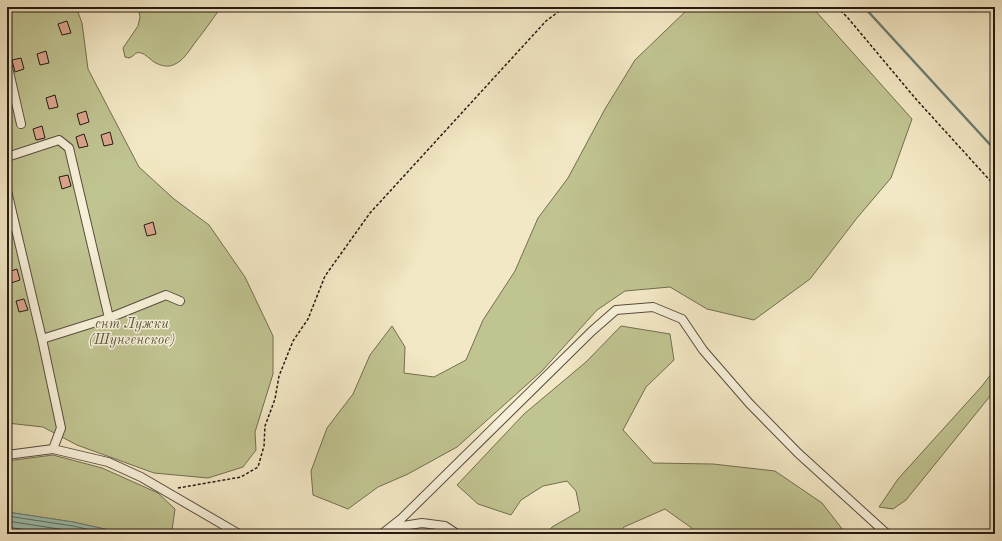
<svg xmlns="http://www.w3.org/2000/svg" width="1002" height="541" viewBox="0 0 1002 541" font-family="'Old Standard TT',serif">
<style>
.green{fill:#c0c491;stroke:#726e52}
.water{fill:#9cc0b0;stroke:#6c7d72}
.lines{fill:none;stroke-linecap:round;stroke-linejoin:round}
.shore{stroke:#606c62;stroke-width:1}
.stream{stroke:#6c7d72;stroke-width:2.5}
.building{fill:#dca78f;stroke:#251914}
.minor-casing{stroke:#584d40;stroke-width:10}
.path{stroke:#251914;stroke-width:1.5;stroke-dasharray:3 2;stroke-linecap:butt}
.minor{stroke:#f7f0d9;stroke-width:8}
.labels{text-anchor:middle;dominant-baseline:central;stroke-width:3;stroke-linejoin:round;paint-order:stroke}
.park-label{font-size:14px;font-style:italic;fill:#5b5540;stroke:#f7f0d9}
</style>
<rect width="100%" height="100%" fill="#f3e8c5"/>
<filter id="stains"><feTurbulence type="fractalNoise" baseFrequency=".005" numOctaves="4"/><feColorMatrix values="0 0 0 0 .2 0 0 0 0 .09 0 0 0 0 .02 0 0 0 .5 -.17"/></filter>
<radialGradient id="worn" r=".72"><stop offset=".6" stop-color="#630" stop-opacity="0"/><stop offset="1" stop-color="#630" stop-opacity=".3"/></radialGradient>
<!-- green -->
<path class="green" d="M7,7H76L82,23L88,69L139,167L174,199L209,225L245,277L273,336V374L255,432L256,450L243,467L208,478L154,473L77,445L43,427L7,423Z
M138,7H219V10C212,20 205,30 197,40C190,49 184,61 173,65C169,67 162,66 158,64C151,62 144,50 136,53C134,55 132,57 129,58L125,57L123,48L138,26L140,17Z
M690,7H812L912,119L891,178L857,218L810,279L754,320L707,309L670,287L625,291L597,310L542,371L457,447L408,474L378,487L348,509L313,495L311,471L327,428L353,394L370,355L392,326L405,347L404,373L434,377L466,360L483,320L515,271L538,218L568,178L605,109L635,60Z
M621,326L670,334L674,360L646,387L623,430L653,463L713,464L775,471L822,503L843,530L844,534H700L665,509L624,527L618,534H547L552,527L580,511L576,491L567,481L543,486L521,500L511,515L478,504L457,485L524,414L586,362Z
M995,369V390L906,500L893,509L879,507L898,479L982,386Z
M53,455L102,468L158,493L175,509L172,530L146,534H127L73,522L7,512V461Z"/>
<!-- water -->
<path class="water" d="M7,512L73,522L127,534H7Z"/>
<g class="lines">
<!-- shore -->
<path class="shore" d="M7,516L73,526L109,534
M7,521L72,531L87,534
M7,527L55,534"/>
<!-- stream -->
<path class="stream" d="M864,7L995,150"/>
</g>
<!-- building -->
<path class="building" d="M67,21L71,33L62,35L58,24Z
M46,51L49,63L40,65L37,54Z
M21,58L24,69L15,72L12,60Z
M55,95L58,107L49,109L46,98Z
M86,111L89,122L80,125L77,114Z
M42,126L45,138L36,140L33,129Z
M110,132L113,144L104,146L101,135Z
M84,134L88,146L79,148L76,137Z
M68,175L71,186L62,189L59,177Z
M153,222L156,234L147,236L144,225Z
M17,269L20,280L11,283L8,272Z
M24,299L28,310L19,312L16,301Z"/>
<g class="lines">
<defs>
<path id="minor" d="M7,63L21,124
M10,156L59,140L69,148L109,318L42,339
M7,191L42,339L61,428L53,449
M109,318L166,295L180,301
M7,455L53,449L108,462L141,477L239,534
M390,528L422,523L445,526L457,534
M382,534L401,519L592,331L616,310L653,307L682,319L703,350L749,403L798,453L887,534"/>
</defs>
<!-- minor casing -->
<use href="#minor" class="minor-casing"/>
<!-- path -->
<path class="path" d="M837,7L848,18L915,98L995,186
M178,488L241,477L258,467L264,446L265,426L275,399L279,376L293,341L308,319L325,276L370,213L546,21L565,7"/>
<!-- minor -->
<use href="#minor" class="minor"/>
</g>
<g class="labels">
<!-- park labels -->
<g class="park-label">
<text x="132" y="324">снт Лужки<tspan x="132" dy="16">(Шунгенское)</tspan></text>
</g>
</g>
<!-- margin -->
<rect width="1002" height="541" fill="none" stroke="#f3e8c5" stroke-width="24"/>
<rect x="8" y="8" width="986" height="525" fill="none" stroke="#251914" stroke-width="2"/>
<rect x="12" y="12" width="978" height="517" fill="none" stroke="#251914"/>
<rect width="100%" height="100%" filter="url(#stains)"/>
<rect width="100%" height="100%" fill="url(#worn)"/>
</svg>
